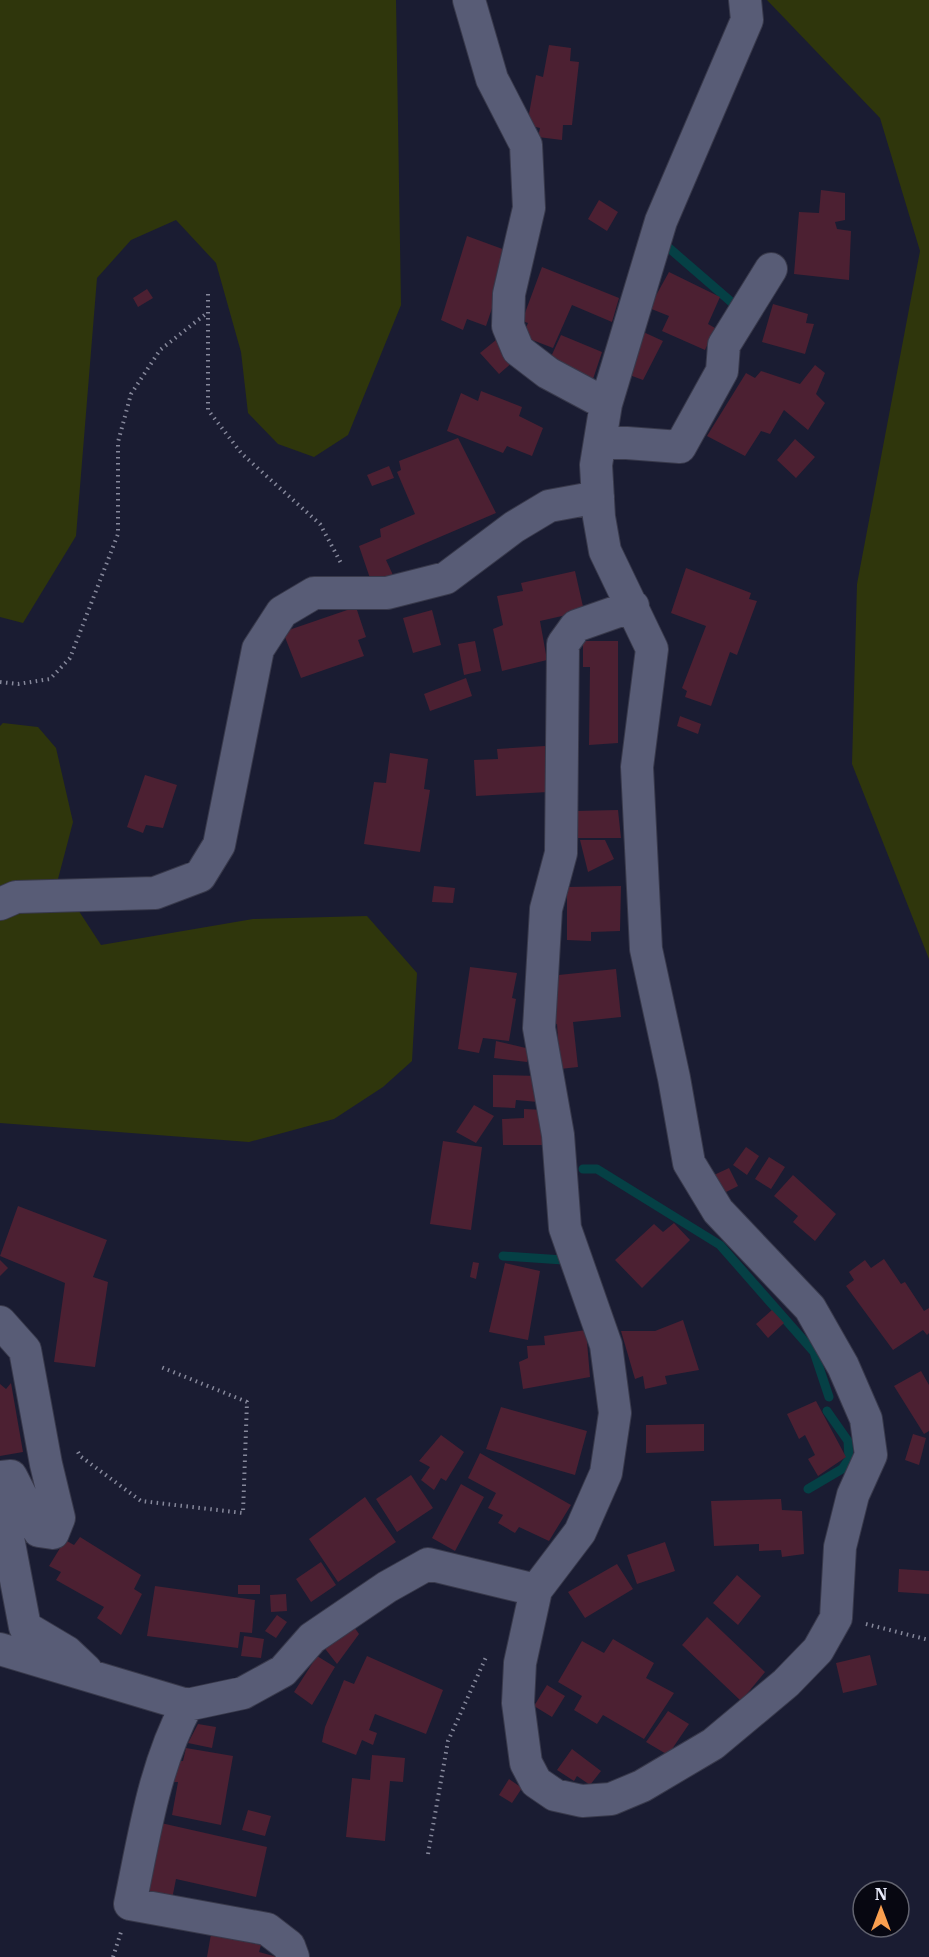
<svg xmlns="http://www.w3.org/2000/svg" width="929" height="1957" viewBox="0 0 929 1957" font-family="'IBM Plex Serif',serif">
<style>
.green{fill:#2f360c}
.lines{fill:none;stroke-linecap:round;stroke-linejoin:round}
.stream{stroke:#054045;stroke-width:9}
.building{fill:#4c2032}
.minor-casing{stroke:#38394b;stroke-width:34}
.path{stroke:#86889b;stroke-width:4;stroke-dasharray:1.5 4.5;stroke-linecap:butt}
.minor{stroke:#585c76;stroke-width:32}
</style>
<rect width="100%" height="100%" fill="#1a1c32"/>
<!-- green -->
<path class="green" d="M0,0H396L401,305L348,435L314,457L278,444L248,413L241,352L216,263L176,220L131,240L97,278L76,536L23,623L0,617Z
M767,0H929V959L852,764L857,584L920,251L880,118Z
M3,723L38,727L56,748L73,822L58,879L101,945L253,919L367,916L417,973L412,1061L383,1087L334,1119L249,1142L0,1123V726Z"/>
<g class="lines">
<!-- stream -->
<path class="stream" d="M669,248L736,306
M583,1169H597L720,1245L814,1352L829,1397
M503,1256L563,1260
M808,1489L842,1469L849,1459L848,1441L827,1411"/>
</g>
<!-- building -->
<path class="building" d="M549,45L571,48L570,61L579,62L572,125H563L562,140L538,137L540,128L527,125L536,75L543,77Z
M821,190L845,193V220L835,222L837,229L851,231L849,280L794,274L799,212L819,213Z
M599,200L618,212L607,231L588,219Z
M467,236L511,252L486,326L467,319L463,330L441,320Z
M542,267L619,298L612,322L572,305L553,348L522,336L528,323L522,321Z
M669,272L720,297L708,324L715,328L705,350L662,331L669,316L649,308Z
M147,289L153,298L138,307L133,298Z
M773,304L808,314L806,323L814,324L805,354L762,342Z
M639,330L663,341L643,380L624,373Z
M561,335L602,352L593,379L549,361Z
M496,340L514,361L499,374L480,353Z
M815,365L825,373L816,394L825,403L808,430L784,410L770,434L761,431L745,456L707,436L746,373L755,378L761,371L800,384Z
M481,391L522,407L519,416L543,428L532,456L507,446L503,453L447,431L461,393L478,401Z
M458,438L496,513L386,560L393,575L372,584L359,546L381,537L380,529L415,514L397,472L401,470L399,461Z
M795,439L815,457L796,478L777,460Z
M389,466L394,478L372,486L367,475Z
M686,568L751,593L749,599L757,601L737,655L730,652L711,706L685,697L687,691L682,688L706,626L671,613Z
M575,571L584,611L540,621L547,660L502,671L493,629L503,625L497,596L523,591L521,583Z
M356,607L366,637L358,640L364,656L301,678L283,632Z
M432,610L441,645L413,653L403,618Z
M475,641L481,671L464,675L458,644Z
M583,641H618V743L589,745L590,667H583Z
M466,678L472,696L430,711L424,694Z
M680,716L701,724L698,734L677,726Z
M545,746L548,792L476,796L474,760L498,759L497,749Z
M390,753L428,759L424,789L430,790L420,852L364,844L374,782L386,783Z
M145,775L177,785L163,828L146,825L143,833L127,827Z
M618,810L621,838H578L576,811Z
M580,840H605L614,859L588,872Z
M434,886L455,888L453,903L432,902Z
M621,886L620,931L591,932V941L567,940V887Z
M470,967L517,973L512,998L516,999L509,1041L483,1038L479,1053L458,1049Z
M616,969L621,1017L573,1022L578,1067L560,1069L557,1024L550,1023L549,976Z
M496,1041L530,1049L527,1062L494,1058Z
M493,1075L540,1076L538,1102L516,1100L515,1108L493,1107Z
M474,1105L494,1116L476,1143L456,1132Z
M524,1109L543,1110V1145H503L502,1119L524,1118Z
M443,1141L482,1147L471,1230L430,1224Z
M746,1147L759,1156L747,1175L733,1165Z
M769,1157L785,1167L771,1189L755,1179Z
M729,1168L738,1186L722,1194L714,1175Z
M793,1175L836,1214L815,1241L793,1222L798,1216L774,1196Z
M18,1206L107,1240L93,1277L108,1282L95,1367L54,1362L65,1283L0,1256Z
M674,1223L690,1240L642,1288L615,1260L654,1224L663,1232Z
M884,1259L901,1284L905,1282L924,1311L929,1308V1333L927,1335L923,1330L893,1350L846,1286L854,1280L849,1272L865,1260L871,1268Z
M0,1260L8,1268L0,1276Z
M473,1262L479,1263L476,1279L470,1277Z
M505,1263L540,1271L528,1340L489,1332Z
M772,1310L784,1323L768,1338L756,1324Z
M683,1320L699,1370L665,1376L667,1384L645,1389L643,1376L635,1379L621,1331H655Z
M586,1330L590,1377L523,1389L519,1362L528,1358L527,1346L545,1345L544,1336Z
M921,1371L929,1385V1431L924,1434L894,1386Z
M11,1383L23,1452L0,1456V1384L6,1389Z
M816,1401L846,1457L818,1476L808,1459L815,1455L805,1435L799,1439L787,1414Z
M501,1407L587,1431L575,1475L486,1449Z
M704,1424V1451L646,1453V1425Z
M913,1434L926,1438L919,1465L905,1460Z
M441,1435L464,1452L446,1481L441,1478L434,1490L421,1480L430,1467L419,1461Z
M480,1453L571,1505L549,1541L519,1527L515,1533L498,1523L503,1515L488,1508L496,1493L468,1478Z
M411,1475L433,1508L397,1532L376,1499Z
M461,1484L484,1497L455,1551L432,1538Z
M365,1497L396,1542L338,1582L309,1539Z
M781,1499L782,1510L802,1511L804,1554L782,1557L781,1550L759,1551V1544L714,1546L711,1501Z
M80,1537L141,1575L134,1589L142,1594L121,1635L97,1618L104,1607L56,1580L61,1572L49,1566L65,1540L74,1545Z
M665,1542L675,1571L637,1584L627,1555Z
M321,1562L336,1585L311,1602L296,1579Z
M617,1564L633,1589L585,1618L568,1592Z
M899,1569L929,1571V1594L898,1592Z
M737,1575L761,1596L738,1625L713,1603Z
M238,1585H260V1594H238Z
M155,1586L255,1600L252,1633L240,1632L238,1648L147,1636Z
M286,1594L287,1611L271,1612L270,1595Z
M277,1615L287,1622L276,1638L265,1631Z
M707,1617L765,1672L741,1701L682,1645Z
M352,1624L359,1634L337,1664L323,1646Z
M244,1636L264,1639L261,1658L241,1656Z
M613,1639L654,1663L646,1678L674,1693L644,1739L603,1715L597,1724L574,1710L582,1696L558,1682L582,1641L604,1653Z
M870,1655L877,1685L843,1693L836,1663Z
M317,1656L335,1667L312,1705L294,1692Z
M367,1656L443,1690L426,1734L375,1714L369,1730L377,1733L373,1745L362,1740L356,1755L322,1742L325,1727L344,1680L354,1684Z
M547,1685L565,1696L552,1717L534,1706Z
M668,1711L689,1724L668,1755L646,1742Z
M198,1724L216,1727L212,1748L188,1743Z
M186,1748L233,1756L221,1825L172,1815L178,1782H174L179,1761H183Z
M572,1749L601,1771L590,1785L577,1776L574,1781L557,1770Z
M372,1755L405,1758L403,1782L390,1781L385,1841L346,1837L352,1778L370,1780Z
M509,1779L522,1788L512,1803L499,1795Z
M248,1810L271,1816L265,1836L242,1830Z
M161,1823L267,1847L256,1897L176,1879L172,1899L146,1894Z
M211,1934L261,1945L259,1952L277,1957H207Z"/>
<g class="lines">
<defs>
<path id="minor" d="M469,0L492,79L526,145L529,208L509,294L508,326L518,350L548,373L606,404
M600,441L680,447L722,371L724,345L771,269
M0,904L16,897L155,893L200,876L219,845L258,649L282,612L314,593H387L446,578L514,527L549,506L598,497
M0,1322L25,1350L46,1464L59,1518L53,1533L39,1531L11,1476L0,1477
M0,1496L25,1627L67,1652L86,1670
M536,1590L580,1532L606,1473L615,1413L606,1345L565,1228L558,1135L539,1028L546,909L561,853L563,644L576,626L633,606
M0,1649L187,1705L243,1693L283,1671L312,1638L387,1587L428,1564L536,1590L520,1663L518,1703L526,1763L536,1782L555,1795L582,1801L611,1799L642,1786L713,1744L786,1683L818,1650L836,1618L840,1547L853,1495L871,1455L866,1419L843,1366L810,1308L718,1211L689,1163L674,1078L646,949L637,767L652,649L605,551L599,517L596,465L606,404L661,221L747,20L745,0
M187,1705C154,1766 144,1837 130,1904L267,1929L289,1946L293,1957"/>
</defs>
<!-- minor casing -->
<use href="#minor" class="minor-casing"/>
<!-- path -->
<path class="path" d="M208,294V410L242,454L320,524L341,563
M0,682L18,684L50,679L70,658L118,534V442L131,394L160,350L207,313
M78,1452L80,1456L141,1501L243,1513L247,1402L161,1367
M866,1624L929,1640
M428,1854L448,1741L487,1655
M113,1957L121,1932"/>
<!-- minor -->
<use href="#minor" class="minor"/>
</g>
<!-- north arrow -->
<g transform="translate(881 1909)"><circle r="28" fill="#070711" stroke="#62636f" stroke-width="1.5"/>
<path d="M0-4.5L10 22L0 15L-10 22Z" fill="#fa9f4f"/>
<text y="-9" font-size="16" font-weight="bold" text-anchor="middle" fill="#eaecfc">N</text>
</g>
</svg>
